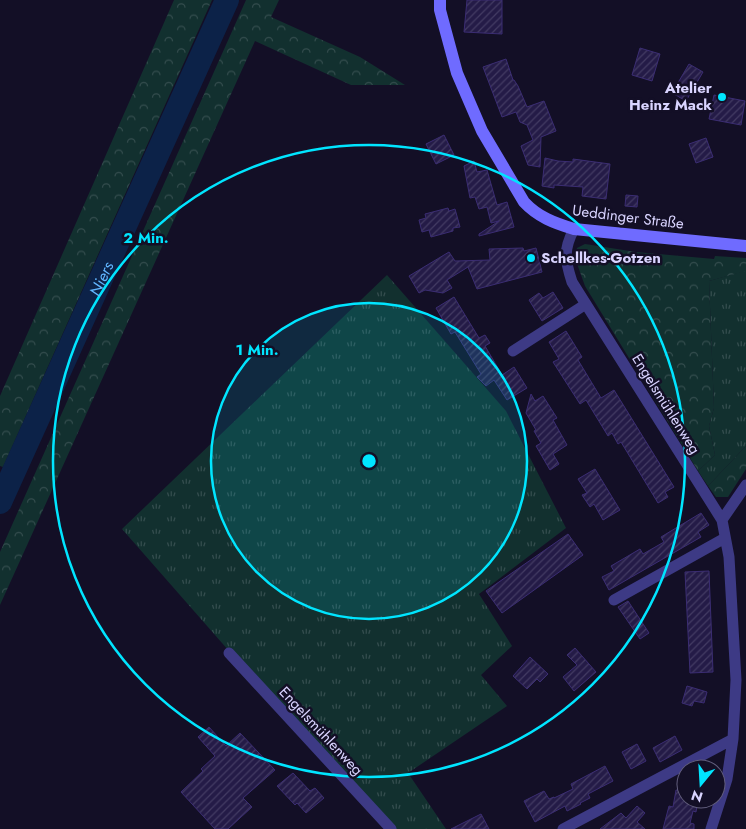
<svg xmlns="http://www.w3.org/2000/svg" width="746" height="829" viewBox="0 0 746 829" font-family="Jost,sans-serif">
<style>
.grass{fill:url(#grass-tufts)}
.forest{fill:url(#forest-crowns)}
.lines{fill:none;stroke-linecap:round;stroke-linejoin:round}
.river{stroke:#0c2248;stroke-width:24}
.building{fill:url(#building-hatch);stroke:#3b2d73}
.street{stroke:#3d3a85;stroke-width:11}
.secondary{stroke:#6f6bff;stroke-width:12}
.ring{fill:none;stroke:#00e5ff;stroke-width:2.5}
.poi-dot{fill:#00e5ff;stroke:#130f26;stroke-width:2}
.labels{text-anchor:middle;dominant-baseline:central;stroke-width:5;stroke-linejoin:round;paint-order:stroke}
.poi-label{font-size:15px;font-weight:bold;fill:#d9d4ff;stroke:#130f26;text-anchor:end}
.street-label{font-size:15px;fill:#d9d4ff;stroke:#130f26}
.water-label{font-size:16px;font-style:italic;fill:#62b6ff;stroke:#130f26}
.centre{fill:#00e5ff;stroke:#130f26;stroke-width:2.5}
.ring-label{font-size:15px;text-anchor:middle;font-weight:bold;fill:#00e5ff;stroke:#130f26;stroke-width:5;stroke-linejoin:round;paint-order:stroke}
</style>
<defs>
<pattern id="grass-tufts" width="24" height="20" patternUnits="userSpaceOnUse" patternTransform="scale(1.25)"><rect width="24" height="20" fill="#12302f"/><path d="M3 7l-1-3M5 7V3M7 7l1-3M15 17l-1-3M17 17v-4M19 17l1-3" fill="none" stroke="#344d4e"/></pattern>
<pattern id="forest-crowns" width="20" height="18" patternUnits="userSpaceOnUse" patternTransform="scale(1.25)"><rect width="20" height="18" fill="#12302f"/><path d="M2 6a3 3 0 1 1 6 0M12 15a3 3 0 1 1 6 0" fill="none" stroke="#344d4e"/></pattern>
<pattern id="building-hatch" width="6" height="6" patternUnits="userSpaceOnUse" patternTransform="scale(1.25)"><rect width="6" height="6" fill="#241b47"/><path d="M-1 1l2-2M0 6l6-6M5 7l2-2" fill="none" stroke="#433b63"/></pattern>
</defs>
<rect width="100%" height="100%" fill="#130f26"/>
<!-- grass -->
<path class="grass" d="M744,271H746V446L708,486L698,471L715,455L709,426L714,408L709,281Z
M387,275L506,411L566,528L479,594L512,646L481,675L507,706L408,773L446,829H385L122,529Z"/>
<!-- forest -->
<path class="forest" d="M174,0H212L3,467L0,466V396Z
M246,0H279L271,17L360,57L405,85H351L255,41L0,605V552Z
M585,244L636,252L714,259L715,256L746,258V271L709,281L714,408L709,426L715,455L698,471L585,286L575,258L577,248Z
M746,446V469L728,497H716L708,486Z"/>
<g class="lines">
<!-- river -->
<path class="river" id="s1" d="M0,502L227,0"/>
</g>
<!-- building -->
<path class="building" d="M467,0H502V34L464,32Z
M640,48L660,54L652,81L632,75Z
M506,59L513,80H514L518,86L527,107L544,101L556,131L541,137L540,167L528,165L521,146L533,140L527,125L520,122L516,112L502,117L483,67Z
M689,64L703,72L686,101L672,93Z
M714,95L745,101L741,125L709,119Z
M444,135L454,155L436,164L426,144Z
M706,138L713,157L696,163L689,144Z
M545,158L558,161L573,162V159L610,164L606,199L582,196L583,187L554,185V188L542,186Z
M474,161L477,172L487,170L497,205L507,202L514,227L479,236V234L499,221L491,223L487,207L479,209L475,197L470,198L464,166Z
M626,195L638,196L637,207L625,206Z
M448,208L449,211L455,209L460,227L453,228V231L431,237L429,230L422,232L419,220L426,218L425,214Z
M523,248L524,251L536,248L542,272L477,289L468,267L447,280L452,288L443,293L425,290L419,293L409,276L449,252L455,261L490,260L489,249Z
M553,292L563,308L542,321L529,300L539,293L543,298Z
M454,297L479,338L485,335L490,343L485,346L502,375L514,367L527,388L507,400L494,380L486,386L477,377L481,374L455,332L451,334L436,308Z
M566,331L582,357L578,360L601,398L614,390L674,487L665,492L668,497L658,503L621,442L618,444L612,433L608,436L586,400L580,404L553,362L559,359L549,342Z
M531,394L535,401L543,396L557,418L553,420L567,445L553,454L559,464L550,470L536,446L541,443L534,431L536,430L526,413Z
M595,469L620,510L603,520L594,504L590,507L582,495L587,493L578,479Z
M701,513L709,525L698,532L701,537L609,590L602,577L614,571L611,566L640,549L643,554L664,542L661,537Z
M568,534L583,555L502,613L486,591Z
M709,571L713,672L690,673L685,572Z
M628,601L649,633L640,639L618,607Z
M575,648L596,672L574,691L563,677L577,665L567,655Z
M530,657L548,674L540,682L537,679L527,689L513,676Z
M687,686L707,692L704,703L694,701L692,706L682,703Z
M209,727L226,746L240,733L275,770L243,798L252,807L228,829H215L181,792L203,771L201,769L215,756L198,737Z
M675,736L682,750L660,762L653,748Z
M637,744L646,761L631,769L622,752Z
M605,766L613,781L588,794L590,798L580,803L581,804L567,811L565,806L535,822L524,801L544,791L549,799L554,797V798L573,789L571,784Z
M293,773L310,791L315,788L324,798L306,813L297,803L295,805L277,786Z
M676,790L686,792V799H698L696,812L693,811L690,823L694,824V829H663L669,806L673,807Z
M637,806L645,813L637,822L645,829H600L621,813L626,818Z
M481,814L489,829H451Z"/>
<g class="lines">
<!-- street -->
<path class="street" d="M574,229C563,250 565,260 572,282L722,520L729,557L736,680L733,739L727,779L711,829
M513,351L586,304
M722,520L746,485
M614,600L725,538
M229,653L391,829
M563,829L733,739"/>
<!-- secondary -->
<path class="secondary" d="M440,0V10L457,73L482,131L524,202C538,217 554,223 574,229L746,246"/>
</g>
<!-- distance rings -->
<circle cx="369" cy="461" r="158" fill="#00e5ff" fill-opacity=".12"/>
<g class="ring">
<circle cx="369" cy="461" r="158"/>
<circle cx="369" cy="461" r="316"/>
</g>
<!-- markers -->
<g class="poi-dot">
<circle cx="722" cy="97" r="5"/>
<circle cx="531" cy="258" r="5"/>
</g>
<g class="labels">
<!-- poi labels -->
<g class="poi-label">
<text x="712" y="88">Atelier<tspan x="712" dy="17">Heinz Mack</tspan></text>
<text x="541" y="258" text-anchor="start">Schellkes-Gotzen</text>
</g>
<!-- street labels -->
<g class="street-label">
<text transform="translate(628 217) rotate(7)">Ueddinger Straße</text>
<text transform="translate(666 404) rotate(58)">Engelsmühlenweg</text>
<text transform="translate(321 731) rotate(47)">Engelsmühlenweg</text>
</g>
<!-- water labels -->
<g class="water-label">
<text stroke="none"><textPath href="#s1" startOffset="245">Niers</textPath></text>
</g>
</g>
<circle cx="369" cy="461" r="8" class="centre"/>
<g class="ring-label">
<text x="146" y="243">2 Min.</text>
<text x="257" y="355">1 Min.</text>
</g>
<!-- north arrow -->
<g transform="translate(701 784) rotate(198)"><circle r="24" fill="#130f26" stroke="#625e7d"/>
<path d="M0-4L9 19L0 12L-9 19Z" fill="#00e5ff"/>
<text y="-8" font-size="14" font-weight="bold" text-anchor="middle" fill="#d9d4ff">N</text>
</g>
</svg>
